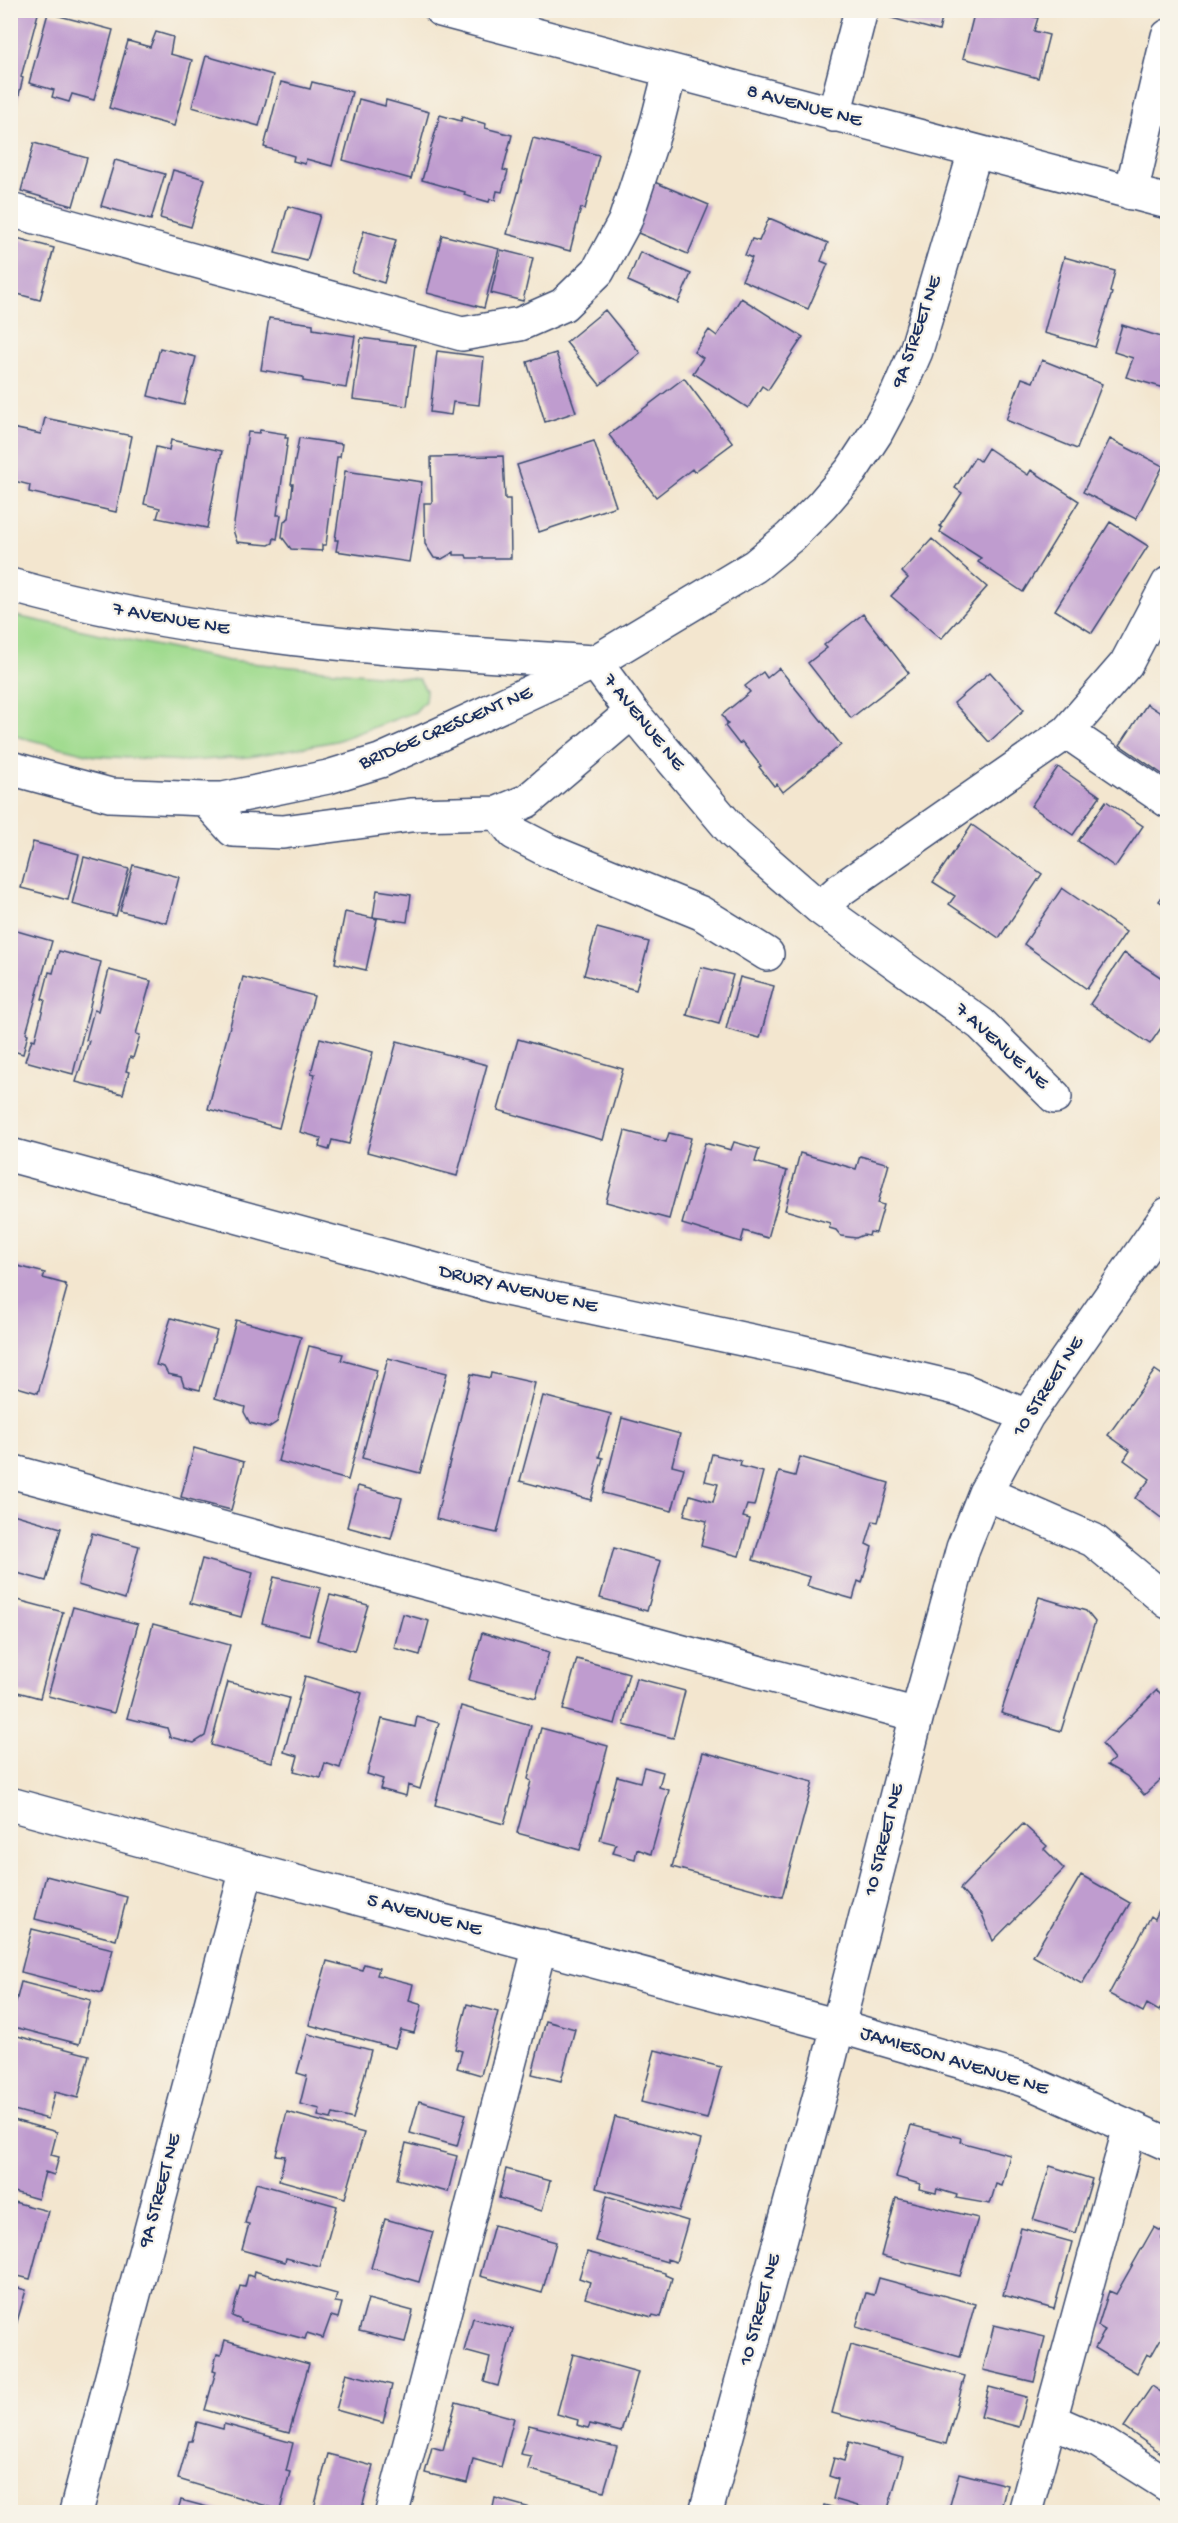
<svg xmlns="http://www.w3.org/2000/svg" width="1178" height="2523" viewBox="0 0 1178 2523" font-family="'Gochi Hand',sans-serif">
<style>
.green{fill:#a0db8f;stroke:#5e8576;stroke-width:1.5}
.building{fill:#bf9ccf}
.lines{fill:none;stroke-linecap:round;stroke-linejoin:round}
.minor-casing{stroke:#3b4a6f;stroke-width:36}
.minor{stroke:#fff;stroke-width:33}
.labels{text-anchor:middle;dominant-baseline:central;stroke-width:4.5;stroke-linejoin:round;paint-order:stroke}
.street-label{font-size:20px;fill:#1b2f5e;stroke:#f7f3e8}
</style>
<rect width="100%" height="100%" fill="#f7f3e8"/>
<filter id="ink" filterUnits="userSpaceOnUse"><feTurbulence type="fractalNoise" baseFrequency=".0167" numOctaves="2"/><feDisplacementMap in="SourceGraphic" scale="12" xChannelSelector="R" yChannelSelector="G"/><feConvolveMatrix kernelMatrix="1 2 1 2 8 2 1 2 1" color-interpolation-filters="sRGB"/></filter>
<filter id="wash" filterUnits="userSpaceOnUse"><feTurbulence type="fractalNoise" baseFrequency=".008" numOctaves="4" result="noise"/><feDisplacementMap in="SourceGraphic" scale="24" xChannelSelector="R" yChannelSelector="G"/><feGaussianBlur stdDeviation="1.35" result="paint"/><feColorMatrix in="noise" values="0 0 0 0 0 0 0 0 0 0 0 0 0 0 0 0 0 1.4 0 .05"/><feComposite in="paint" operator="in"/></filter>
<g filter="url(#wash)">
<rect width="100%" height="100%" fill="#f3e6cf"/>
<!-- green -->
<path class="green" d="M11,615L229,661L419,679L426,690L425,701L415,712L336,741L249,757L185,761L95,756L11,735Z"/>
<g id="blocks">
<!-- building -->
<path class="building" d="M10,10H39L21,77L23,78L17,103L10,101Z
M889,10H944L939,31L888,17Z
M975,10H1009L1038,18L1034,31L1049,35L1038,78L963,58Z
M48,13L113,30L94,100L72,94L69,102L52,97L54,90L29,83Z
M156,32L173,37L170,54L192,60L174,126L109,108L128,41L150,47Z
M206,56L273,75L259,126L192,107Z
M281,82L310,89L312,82L352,92L332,166L306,159L305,164L293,161L294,156L264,147Z
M359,99L385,106L386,100L429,112L411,179L343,160Z
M440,115L461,121L462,117L486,124L485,128L512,135L503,170L508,171L502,192L497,191L495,200L490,199L489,202L464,195L465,192L422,180Z
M533,138L599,155L585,209L581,208L570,251L507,234Z
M34,143L87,158L73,206L21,191Z
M115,160L165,174L151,220L101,206Z
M173,170L205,179L191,227L160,218Z
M652,181L709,205L688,254L631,230Z
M288,206L320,215L307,261L275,253Z
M769,218L828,243L821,261L828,264L808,309L742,280L752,258L745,255L752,239L759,241Z
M364,231L396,240L384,283L352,273Z
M442,235L499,249L484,308L427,293Z
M13,237L54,248L40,300L10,292V245Z
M501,250L533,258L523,301L491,293Z
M640,252L691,274L678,303L628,281Z
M1064,257L1115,271L1110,292L1112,293L1095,347L1044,333Z
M741,298L803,337L768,390L762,386L748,408L693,373L703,358L694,352L709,330L717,336Z
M605,310L640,353L600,385L566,342Z
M269,318L313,324V329L355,336L346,388L303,381V377L261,370Z
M1122,325L1168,339V389L1126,377L1133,358L1114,352Z
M361,338L415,345L407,406L353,399Z
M160,348L196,357L184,405L148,396Z
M437,351L484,357L479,405L453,402L451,415L430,412Z
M556,353L576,412L545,422L527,362Z
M1042,360L1102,384L1077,449L1006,420L1022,378L1033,382Z
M10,366L16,368L11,387H10Z
M684,378L733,443L694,472L692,469L656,497L609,435Z
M45,418L132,436L116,512L29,492L30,485L10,480L12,428L41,434Z
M260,430L286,434L285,438H288L277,515H281L277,539L274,538L273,543L269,545L237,542L233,530L248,432L259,433Z
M299,438L342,444L340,457H337L326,545H322V551L291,549L282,537L284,521L289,518L293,484H291Z
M1110,439L1163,466L1136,519L1083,492Z
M171,440L222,451L207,528L157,518L160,508L144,504L156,447L169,450Z
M594,441L616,506L539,532L517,465Z
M988,448L1028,475L1031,470L1079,501L1023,592L978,562L981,558L940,532L942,528L940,526L962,493L955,488L975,457L980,461Z
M503,456L505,499H510L511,558H467L466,555H454V552L442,559L434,558L425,544L424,503H432L431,457Z
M345,471L422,482L409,562L336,551L338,540H335Z
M1110,522L1148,546L1092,633L1055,610Z
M932,539L987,587L941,639L891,596L908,578L902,572Z
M863,614L909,673L851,718L808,663L827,648L824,645Z
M779,668L841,745L783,792L777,784L774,786L759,767L761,766L742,742L739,744L725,726L728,724L722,715L750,692L745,686L763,672L767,678Z
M990,672L1024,710L989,742L954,703Z
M1147,704L1168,718V772L1165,776L1120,745Z
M1058,767L1100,796L1073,835L1031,806Z
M1106,801L1143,826L1115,867L1078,841Z
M972,825L1042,874L999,938L949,904L955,896L933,882Z
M33,842L79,854L68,900L21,888Z
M84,857L129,869L116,916L72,904Z
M133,865L179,877L167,923L120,911Z
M1062,888L1126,932L1087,989L1024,944Z
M1168,888V907L1159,901Z
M377,890L411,895L407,922L373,917Z
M345,912L377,919L366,970L335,963Z
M597,928L649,942L636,990L584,975Z
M10,929L52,941L26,1033L28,1034L23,1054L10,1050Z
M59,951L101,962L73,1074L25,1061L32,1039L35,1040L45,1000L42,999L49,972L53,973Z
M1124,953L1168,982V1018L1150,1044L1090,1004Z
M701,967L733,975L719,1024L687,1015Z
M109,970L151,981L136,1034L140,1035L133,1058L130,1057L126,1071L129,1072L123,1094L76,1082L89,1041L86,1040L94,1010L98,1011Z
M243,977L314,996L279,1128L208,1109Z
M740,977L774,986L760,1038L726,1029Z
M320,1038L373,1052L349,1144L332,1140L329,1150L319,1147L321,1138L300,1132L315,1074L311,1073Z
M518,1039L623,1069L603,1140L498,1110Z
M397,1041L487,1065L457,1176L367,1152Z
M625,1131L666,1142L669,1133L691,1138L669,1219L606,1202Z
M734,1142L759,1149L755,1162L787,1171L768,1238L744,1231L741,1242L682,1224L705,1143L731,1150Z
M800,1153L856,1169L860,1156L889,1164L878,1203L884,1205L876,1233L870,1232L869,1236L863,1235L856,1238L841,1236L836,1230L829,1228L830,1223L785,1210Z
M10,1264L45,1273L43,1278L65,1284L67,1288L38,1393L10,1385Z
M171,1318L217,1331L200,1390L184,1386L181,1377L168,1374L164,1367L156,1365Z
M236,1320L301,1337L277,1422L268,1428L250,1423L244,1412L245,1407L215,1398Z
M309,1346L343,1354L341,1360L377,1370L348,1480L278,1461Z
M388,1358L447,1373L420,1473L362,1458Z
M1155,1370L1168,1379V1523L1135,1498L1150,1479L1124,1460L1130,1451L1108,1435Z
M491,1373L535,1383L497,1533L436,1519L471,1374L490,1378Z
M543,1396L611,1414L599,1457L603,1458L591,1500L520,1481Z
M622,1418L680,1434L672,1465L684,1468L672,1511L603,1493Z
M194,1448L244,1462L231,1510L181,1497Z
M712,1454L741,1461L740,1466L763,1472L754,1506L747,1505L743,1517L750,1519L739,1556L701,1546L707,1521L684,1515L690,1495L713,1502L718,1484L705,1481Z
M800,1457L889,1483L878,1522L873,1521L866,1544L872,1547L862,1583L858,1581L853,1599L807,1586L810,1577L753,1560L779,1472L795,1476Z
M358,1486L402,1498L391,1539L347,1527Z
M13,1514L61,1528L46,1581L10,1571V1524Z
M92,1533L139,1546L125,1599L78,1585Z
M614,1548L661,1561L647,1611L600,1598Z
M202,1559L253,1573L241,1617L190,1603Z
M274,1577L321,1588L309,1635L262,1623Z
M330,1595L368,1605L354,1651L317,1640Z
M1039,1597L1086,1611L1095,1622L1061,1731L1001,1713Z
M10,1598L63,1612L40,1698L10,1690Z
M73,1607L138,1624L114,1713L48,1696Z
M403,1614L429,1621L420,1655L394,1648Z
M153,1624L230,1645L205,1736L194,1743L170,1737L167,1728L127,1718Z
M482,1633L549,1652L536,1698L469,1680Z
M577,1659L629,1673L615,1724L563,1710Z
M305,1676L362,1693L340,1768L325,1763L321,1778L294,1771L298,1756L284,1752Z
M636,1678L685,1691L673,1738L624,1725Z
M228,1682L289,1698L272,1762L211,1745Z
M1157,1690L1168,1701V1773L1144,1795L1127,1776L1107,1765L1114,1759L1102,1744Z
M461,1706L531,1726L504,1824L435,1805Z
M417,1717L439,1723L420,1789L408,1785L406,1796L380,1789L383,1779L367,1774L382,1719L415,1727Z
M541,1728L608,1746L580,1850L517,1833L531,1781L528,1779Z
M703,1752L813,1782L782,1897L672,1867Z
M644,1767L663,1772L659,1787L669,1790L651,1854L637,1849L635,1859L613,1853L616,1844L600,1840L617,1776L640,1782Z
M1023,1824L1047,1846L1044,1849L1064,1869L993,1941L982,1914L960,1889Z
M1081,1875L1130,1903L1082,1984L1033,1956Z
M46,1876L127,1897L116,1940L35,1919Z
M1159,1910L1168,1914V1995L1159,2011L1147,2004L1143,2012L1109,1994L1151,1916L1155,1919Z
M32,1929L113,1949L102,1993L21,1972Z
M327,1961L362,1970L364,1964L379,1968L377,1975L413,1984L409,2001L422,2005L414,2033L401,2030L395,2048L309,2025Z
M21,1982L91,2000L79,2044L10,2026Z
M467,2004L498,2012L481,2075L457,2068L462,2051L455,2049Z
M546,2021L575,2029L561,2081L532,2074Z
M10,2034L89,2055L78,2098L55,2092L48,2119L10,2109Z
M308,2034L371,2050L353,2119L333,2114L331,2119L318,2116L320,2109L300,2104L307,2076L297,2073Z
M655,2050L721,2067L707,2119L641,2102Z
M419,2101L466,2114L457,2146L410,2133Z
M287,2112L364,2133L345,2198L279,2180L285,2156L276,2155Z
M615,2117L701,2140L689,2184H688L679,2211L596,2188Z
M10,2119L57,2132L51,2155L59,2157L54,2175L45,2172L38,2199L10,2191Z
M911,2125L961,2138L960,2142L1010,2155L1002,2186L996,2184L990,2204L956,2198L957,2195L937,2189L936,2193L919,2189L920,2184L896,2177Z
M406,2143L457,2156L448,2192L397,2179Z
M1050,2166L1092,2179L1076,2233L1033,2220Z
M506,2169L550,2181L542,2211L499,2198Z
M256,2183L337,2206L320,2267L286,2258L285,2262L242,2250L249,2224L245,2223Z
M607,2196L688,2221L676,2262L667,2259V2262L595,2241Z
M896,2198L978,2218L960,2276L881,2256Z
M10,2201L48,2211L30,2279L10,2274Z
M385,2219L433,2232L419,2282L371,2268Z
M494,2225L556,2242L542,2293L480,2276Z
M1154,2227L1165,2233L1161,2239L1168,2243V2326L1151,2356L1147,2354L1137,2373L1095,2348L1105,2330L1098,2326L1109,2291L1116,2294Z
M1021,2228L1072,2242L1054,2309L1003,2295Z
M587,2252L665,2273V2275L672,2278L661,2317L653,2315L652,2317L585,2298L590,2282L579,2278Z
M254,2271L337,2294L335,2302L342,2303L338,2318L331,2316L323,2338L307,2333L305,2339L241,2322V2320L232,2316L240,2286L245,2287L248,2275L253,2277Z
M879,2278L975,2304L960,2357L856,2327L866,2293L874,2295Z
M10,2286L26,2290L11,2343H10Z
M368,2299L413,2311L405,2342L359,2331Z
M473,2318L513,2329L498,2386L484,2382L490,2358L464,2351Z
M994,2325L1045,2337L1034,2382L983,2370Z
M225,2340L309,2364L289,2433L205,2410L216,2371L213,2370L217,2354L221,2355Z
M850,2345L965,2376L946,2444L832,2413Z
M573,2354L638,2372L621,2432L590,2424L588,2428L577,2425L578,2420L557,2414Z
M346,2373L392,2385L383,2423L336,2410Z
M1152,2386L1168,2397V2449L1164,2455L1124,2427Z
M989,2387L1027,2397L1019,2427L981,2417Z
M456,2402L514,2418L501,2467L473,2459L467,2483L425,2473L432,2447L443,2450Z
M197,2422L223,2429L224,2424L293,2443L286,2471L290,2472L280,2510L178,2479L189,2441H192Z
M529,2425L617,2447L604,2491L528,2469L531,2456L520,2454Z
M849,2442L903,2457L887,2512H879L833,2499L838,2479L829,2476L834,2458L844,2461Z
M328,2454L373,2466L361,2512H313Z
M959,2473L1007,2485L1000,2512H948Z
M495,2498L545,2512H492Z
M181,2500L226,2512H177Z
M824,2505L850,2512H822Z"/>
</g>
</g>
<g filter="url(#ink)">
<use href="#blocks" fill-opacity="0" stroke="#3b4a6f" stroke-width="1.5"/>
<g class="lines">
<defs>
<path id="minor" d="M441,10L1168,202
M834,115L861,10
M1131,193L1168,36
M10,210L462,334L520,324L563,305L598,271L625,221L656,127L670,72
M10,585C201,639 398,650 595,662L632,712L734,833L820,908L981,1024L1055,1097
M1067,732L1168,801
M10,768L110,795L205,799H223L328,777L380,761L436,736L595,662L755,566L790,537L822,505L851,471L876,433L898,392L916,351L975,152
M205,799L233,830L283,832L411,815L498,813L527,801L632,712
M498,813L514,833L549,851L701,913L767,954
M820,908L840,890L1067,732L1126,664L1168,584
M10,1155L502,1288L799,1351L960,1389L1027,1416
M10,1471L917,1715
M985,1493L1093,1540L1168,1602
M10,1804L247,1869L838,2026L1024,2080L1168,2144
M1050,2420L1100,2442L1168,2485
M76,2512L247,1869
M392,2512L540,1946
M706,2512L827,2069L917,1715L963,1548L985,1493L1027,1416L1168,1214
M1025,2512L1130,2127"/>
</defs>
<!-- minor casing -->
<use href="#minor" class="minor-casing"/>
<!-- minor -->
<use href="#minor" class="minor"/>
</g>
</g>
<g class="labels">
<!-- street labels -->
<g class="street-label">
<text transform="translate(804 107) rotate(15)">8 AVENUE NE</text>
<text transform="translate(918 332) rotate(-71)">9A STREET NE</text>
<text transform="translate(171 620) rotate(10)">7 AVENUE NE</text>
<text transform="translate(643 723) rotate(51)">7 AVENUE NE</text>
<text transform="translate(446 729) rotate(-23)">BRIDGE CRESCENT NE</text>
<text transform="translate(1001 1047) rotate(42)">7 AVENUE NE</text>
<text transform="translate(518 1290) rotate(13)">DRURY AVENUE NE</text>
<text transform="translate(1049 1387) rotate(-57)">10 STREET NE</text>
<text transform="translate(885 1840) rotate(-76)">10 STREET NE</text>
<text transform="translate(424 1916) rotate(15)">5 AVENUE NE</text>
<text transform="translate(954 2062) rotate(17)">JAMIESON AVENUE NE</text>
<text transform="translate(161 2191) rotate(-75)">9A STREET NE</text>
<text transform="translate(761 2310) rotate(-75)">10 STREET NE</text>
</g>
</g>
<!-- margin -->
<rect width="1178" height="2523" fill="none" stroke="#f7f3e8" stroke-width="36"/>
</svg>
